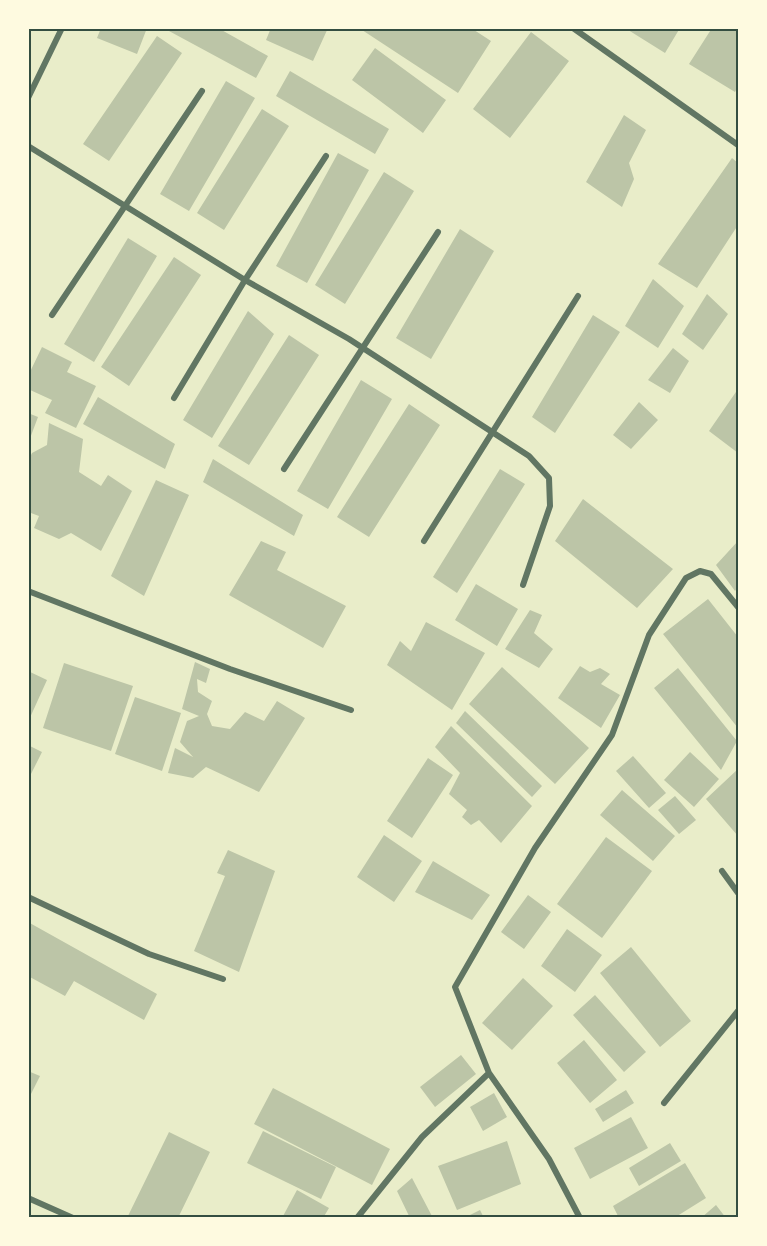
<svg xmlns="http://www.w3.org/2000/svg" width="767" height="1246" viewBox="0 0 767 1246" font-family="Montserrat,sans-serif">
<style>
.building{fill:#bcc5a7}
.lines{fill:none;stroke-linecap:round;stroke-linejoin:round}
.minor{stroke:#617663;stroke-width:6}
.neatline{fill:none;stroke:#344e41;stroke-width:2}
</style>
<rect width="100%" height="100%" fill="#e9edc9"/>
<!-- building -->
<path class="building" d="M101,28H147L137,54L97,38Z
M170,28H218L268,56L256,78L169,31Z
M271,28H328L313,61L266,40Z
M359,28H471L491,41L458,93Z
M625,28H680L665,53Z
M712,28H738V86L735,92L689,64Z
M531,32L569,61L510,138L473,109Z
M157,36L182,53L109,161L83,144Z
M375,48L446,100L423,133L352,80Z
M290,71L389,129L375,154L276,96Z
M226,81L255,98L189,211L160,194Z
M262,109L289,126L224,230L197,213Z
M624,115L646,130L629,163L634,179L622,207L586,182Z
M338,153L369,170L307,283L276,266Z
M732,158L738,163V225L697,288L658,264Z
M384,172L414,191L345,304L315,285Z
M460,229L494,251L431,359L396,338Z
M128,238L157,256L94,362L64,344Z
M174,257L201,275L129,386L101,367Z
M653,279L684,306L658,348L625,326Z
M707,294L728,314L703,350L682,334Z
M248,311L274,334L212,438L183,420Z
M593,315L620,332L555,433L532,417Z
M289,335L319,355L249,465L218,446Z
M42,347L72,362L67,372L96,386L76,428L45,413L52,400L28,389V376Z
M673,348L689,361L670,393L648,380Z
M361,380L392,399L328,509L297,491Z
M738,389V453L709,431Z
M98,397L175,444L165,469L83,424Z
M639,402L658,420L631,449L613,435Z
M409,404L440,425L369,537L337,517Z
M28,413L38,417L29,441H28Z
M49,423L83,439L79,472L101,486L108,475L132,491L101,551L71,533L59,539L34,528L39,516L31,513L28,518V461L32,453L47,445Z
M213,459L303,515L294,536L203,482Z
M500,469L525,484L457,593L433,577Z
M156,480L189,495L144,596L111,576Z
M583,499L673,569L637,608L555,541Z
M261,541L286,552L277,570L346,606L323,648L229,595Z
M738,541V587L735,591L716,565Z
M476,584L518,609L497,646L455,620Z
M708,599L738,637V728L663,634Z
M530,610L542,615L534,633L553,649L539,668L505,649Z
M426,622L485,653L452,710L387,665L400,641L411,651Z
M195,662L210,669L206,683L197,679L198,692L212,701L207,714L212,726L230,729L245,712L264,721L277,701L305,718L259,792L206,767L193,778L168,773L175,748L193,757L180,742L187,721L199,716L182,709Z
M64,663L133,686L111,751L43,728Z
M580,666L590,672L600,668L610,674L601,684L620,695L601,728L558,698Z
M502,667L589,748L555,784L469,704Z
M678,668L737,741L721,770L654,688Z
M28,671L47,680L28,722Z
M135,697L181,713L162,771L115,754Z
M465,711L542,786L532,797L456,723Z
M451,726L532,806L501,843L479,820L471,825L462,817L467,810L449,794L460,773L435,747Z
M28,745L42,752L28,780Z
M690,752L719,779L694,807L664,780Z
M633,756L666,793L649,808L616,771Z
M428,758L453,775L412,838L387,821Z
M738,769V836L706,799Z
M622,790L675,836L653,861L600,815Z
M675,796L696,820L679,834L658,810Z
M384,835L422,861L394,902L357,877Z
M606,837L652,871L602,938L557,904Z
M228,850L275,871L239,972L194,951L225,876L217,873Z
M433,861L490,895L472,920L415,892Z
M528,895L551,912L524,949L501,932Z
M28,922L157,994L144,1020L74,981L65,996L28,976Z
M567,929L602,955L575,992L541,966Z
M631,947L691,1021L660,1047L600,973Z
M523,978L553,1006L512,1050L482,1023Z
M595,995L646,1052L624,1072L573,1015Z
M584,1040L617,1080L590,1103L557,1063Z
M461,1055L476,1074L435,1107L420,1087Z
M28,1071L40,1076L28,1100Z
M273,1088L390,1149L372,1185L254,1124Z
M626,1090L634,1103L603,1122L595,1109Z
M494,1093L507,1117L483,1131L470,1107Z
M631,1117L648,1148L590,1179L574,1148Z
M263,1131L336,1167L321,1199L247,1163Z
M169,1132L210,1152L178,1218H127Z
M507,1141L521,1184L457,1210L438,1166Z
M670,1143L681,1161L639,1186L629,1168Z
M685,1163L706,1198L674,1218H619L613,1206Z
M412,1178L433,1218H410L397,1191Z
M297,1190L329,1208L323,1218H282Z
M716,1205L726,1218H701Z
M480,1210L484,1218H464Z"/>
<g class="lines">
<!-- minor -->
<path class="minor" d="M573,28L738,145
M28,98L62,28
M28,146L245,280L349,339L529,456L549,478L550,506L523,585
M52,315L202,91
M174,398L245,280L326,156
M284,469L438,232
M424,541L578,296
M28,591L230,669L351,710
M722,871L738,893
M28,897L149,954L223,979
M664,1103L738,1011
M28,1198L73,1218
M357,1218L422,1137L489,1073
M580,1218L549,1159L489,1073L455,987L535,848L612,735L649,635L686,578L700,571L711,574L738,607"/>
</g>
<!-- border -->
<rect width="767" height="1246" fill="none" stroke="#fefae0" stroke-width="60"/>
<rect x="30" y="30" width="707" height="1186" class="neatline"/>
</svg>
